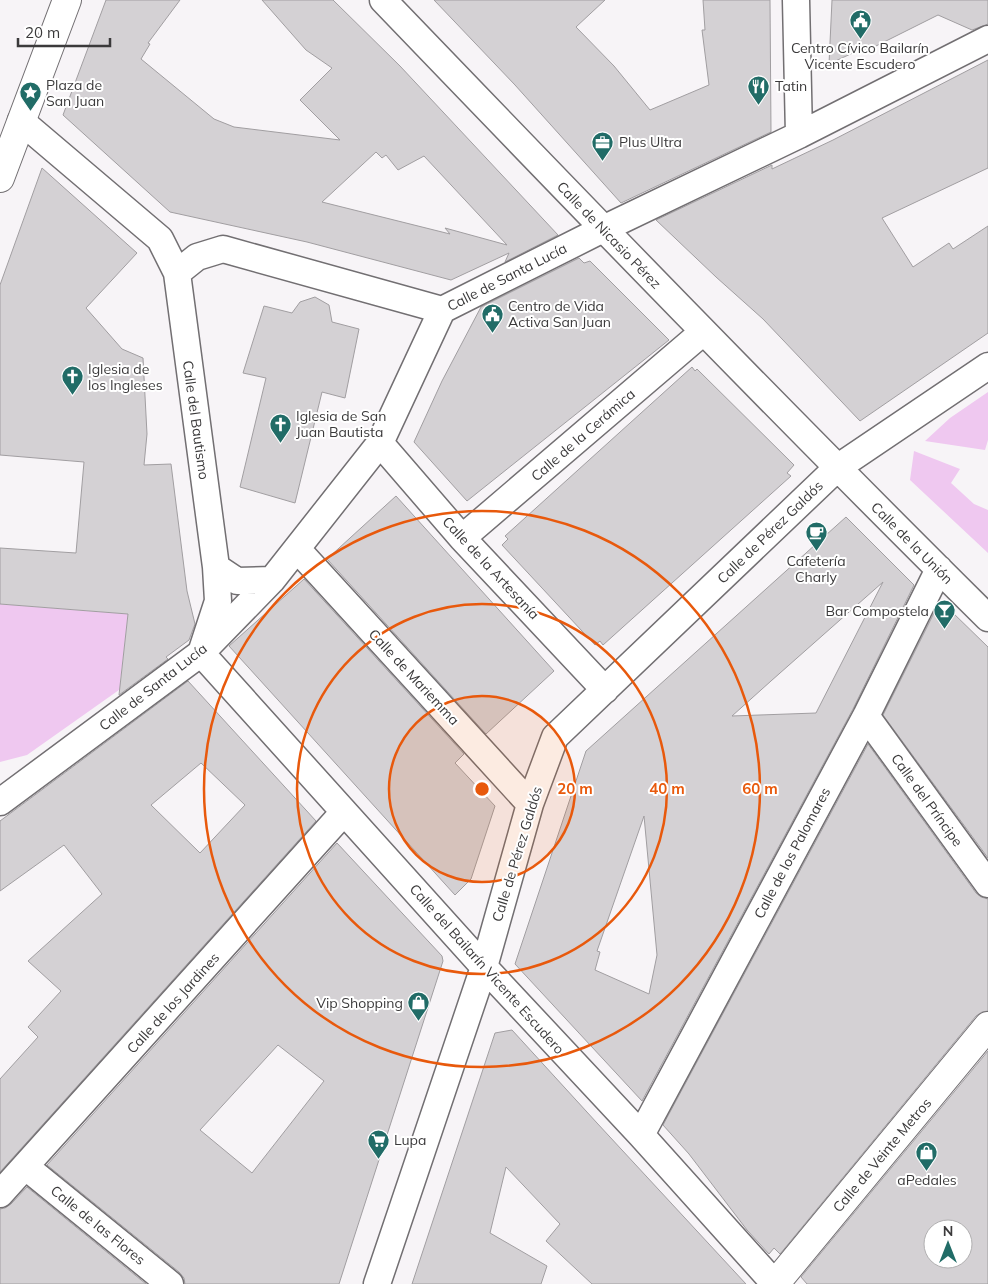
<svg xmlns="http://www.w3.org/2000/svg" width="988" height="1284" viewBox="0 0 988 1284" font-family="Mulish,sans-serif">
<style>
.green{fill:#efc8f0}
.building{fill:#d4d1d4;stroke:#a19ea1;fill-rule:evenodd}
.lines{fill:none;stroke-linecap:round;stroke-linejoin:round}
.street-casing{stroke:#726f72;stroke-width:29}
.secondary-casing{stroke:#726f72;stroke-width:30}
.street{stroke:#fff;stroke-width:26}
.secondary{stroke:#fff;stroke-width:28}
.ring{fill:none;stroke:#e8590c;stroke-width:2.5}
.labels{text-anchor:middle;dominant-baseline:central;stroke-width:4;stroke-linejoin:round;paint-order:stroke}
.poi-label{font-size:14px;fill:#3b3a3b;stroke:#fff;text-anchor:start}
.street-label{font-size:14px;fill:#3b3a3b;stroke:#fff}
.centre{fill:#e8590c;stroke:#fff;stroke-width:2.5}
.ring-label{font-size:15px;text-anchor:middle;font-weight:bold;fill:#e8590c;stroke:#fff;stroke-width:4;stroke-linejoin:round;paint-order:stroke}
</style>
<rect width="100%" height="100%" fill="#f7f4f7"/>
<!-- green -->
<path class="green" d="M988,392V440L985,450L925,441L950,418Z
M914,451L960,469L951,483L974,504L988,510V553L910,480Z
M0,604L128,614L120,683L160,661L27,755L0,762Z"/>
<!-- building -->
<path class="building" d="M106,0H180L148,43L150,44L141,59L214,119L234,127L340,140L300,100L332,68L306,50L262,0H333L400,66L558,235L505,262L509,253L451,280L307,242L170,212L63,115ZM376,152L382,158L386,155L398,170L424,156L507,245L445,228L450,234L322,202Z
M434,0H605L576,27L614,66L650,110L709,85L702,30H705L703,0H770L771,132L621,203L515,85Z
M832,0H988V24L972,30L938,15L862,53L857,51L829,64Z
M988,60V168L882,218L913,267L949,243L953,249L988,226V333L860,421L763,319L716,277L656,220L772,165V169L833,140Z
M42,168L137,253L86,308L122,349L143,358L147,434L144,465L171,464L187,591L195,624L189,640L166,657L168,659L119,695L128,614L0,604V548L76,553L84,462L0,455V285Z
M579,258L584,263L590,261L669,340L467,501L414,442L442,381L481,307Z
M315,297L329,305L332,322L359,329L345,398L322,392L295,503L240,487L266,378L243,373L264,306L292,313L300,302Z
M692,367L695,371L697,369L794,465L787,473L791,476L603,645L600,641L595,645L502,545L508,539L505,536Z
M396,496L554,671L486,734L327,559Z
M846,517L914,585L853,709L642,1101L515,964L586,751ZM883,582L816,713L732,716L771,681ZM644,816L657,955L649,994L595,970L600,952L597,951Z
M304,579L464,754L455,763L495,806L471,879L455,895L229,646Z
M950,610L988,647V858L883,715L935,611Z
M188,681L316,821L0,1172V1079L38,1037L28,1027L61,991L28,961L102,894L64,845L0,891V821ZM201,763L245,805L200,853L151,805Z
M868,744L976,893L981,897L988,899V1011L982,1012L976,1016L780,1254L774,1248L769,1254L747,1230L689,1154L663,1125Z
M337,843L442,956L443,961L339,1284H185L184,1278L179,1272L47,1165ZM278,1045L324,1081L252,1173L200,1130Z
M512,1030L597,1123L746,1284H592L546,1241L560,1224L506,1167L490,1233L547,1266L541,1284H412L495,1033Z
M988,1051V1284H807L801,1277ZM933,1229H963V1259H933Z
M27,1187L146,1284H0V1209L5,1208L11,1204Z"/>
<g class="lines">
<defs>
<path id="street" d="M383,0C583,208 783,415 988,618
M796,0L799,135
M21,121L160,239L177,273L216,567L218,601L201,653L484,967L641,1135L775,1284
M177,273L197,257L223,249L442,310
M380,443L462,538L605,690
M462,538L703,332
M297,549L530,804
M216,567L237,581L272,580
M866,716L988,884
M0,802L201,653L272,580L380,443L442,310L603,229L799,135L988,39
M641,1135L866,716L939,569
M26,1167L170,1284
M0,1194L344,812
M377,1284L484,967L530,804L555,737L837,468L988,366"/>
<path id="secondary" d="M0,178L67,0
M775,1284L988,1026"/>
</defs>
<!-- street casing -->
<use href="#street" class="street-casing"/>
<!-- secondary casing -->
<use href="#secondary" class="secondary-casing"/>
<!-- street -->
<use href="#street" class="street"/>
<!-- secondary -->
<use href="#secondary" class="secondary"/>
</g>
<!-- distance rings -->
<circle cx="482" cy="789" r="93" fill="#e8590c" fill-opacity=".12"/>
<g class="ring">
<circle cx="482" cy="789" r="93"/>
<circle cx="482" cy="789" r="185"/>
<circle cx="482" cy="789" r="278"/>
</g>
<!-- icons -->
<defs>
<symbol id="civic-pin" viewBox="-11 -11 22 30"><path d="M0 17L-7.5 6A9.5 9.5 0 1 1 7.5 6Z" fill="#216c67" stroke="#fff"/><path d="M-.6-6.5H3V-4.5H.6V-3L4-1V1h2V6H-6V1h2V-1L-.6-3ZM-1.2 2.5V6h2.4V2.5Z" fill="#fff"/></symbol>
<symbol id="restaurant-pin" viewBox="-11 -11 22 30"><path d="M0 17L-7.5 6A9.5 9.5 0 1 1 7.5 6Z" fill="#216c67" stroke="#fff"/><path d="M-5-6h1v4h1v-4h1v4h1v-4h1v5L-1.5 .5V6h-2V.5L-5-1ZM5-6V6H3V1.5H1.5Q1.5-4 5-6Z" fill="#fff"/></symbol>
<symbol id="sight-pin" viewBox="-11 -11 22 30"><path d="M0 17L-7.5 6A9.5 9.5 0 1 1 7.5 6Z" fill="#216c67" stroke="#fff"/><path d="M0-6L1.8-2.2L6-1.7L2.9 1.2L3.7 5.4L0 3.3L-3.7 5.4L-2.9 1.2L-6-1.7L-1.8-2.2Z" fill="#fff"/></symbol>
<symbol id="office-pin" viewBox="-11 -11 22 30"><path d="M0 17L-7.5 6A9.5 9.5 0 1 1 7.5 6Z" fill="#216c67" stroke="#fff"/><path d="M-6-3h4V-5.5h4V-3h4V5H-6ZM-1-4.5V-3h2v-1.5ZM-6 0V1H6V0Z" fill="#fff"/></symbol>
<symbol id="church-pin" viewBox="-11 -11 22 30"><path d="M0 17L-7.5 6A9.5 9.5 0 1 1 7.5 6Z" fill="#216c67" stroke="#fff"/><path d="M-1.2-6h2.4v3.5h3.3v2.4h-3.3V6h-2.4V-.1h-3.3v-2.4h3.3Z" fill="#fff"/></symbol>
<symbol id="cafe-pin" viewBox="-11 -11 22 30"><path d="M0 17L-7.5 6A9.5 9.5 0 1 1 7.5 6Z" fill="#216c67" stroke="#fff"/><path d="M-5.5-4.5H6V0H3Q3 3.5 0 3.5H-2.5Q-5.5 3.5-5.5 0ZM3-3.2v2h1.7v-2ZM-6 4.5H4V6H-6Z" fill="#fff"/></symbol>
<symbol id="bar-pin" viewBox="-11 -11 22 30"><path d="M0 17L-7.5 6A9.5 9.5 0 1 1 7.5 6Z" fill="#216c67" stroke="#fff"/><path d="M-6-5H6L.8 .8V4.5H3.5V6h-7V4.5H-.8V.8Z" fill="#fff"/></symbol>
<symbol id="shop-pin" viewBox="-11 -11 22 30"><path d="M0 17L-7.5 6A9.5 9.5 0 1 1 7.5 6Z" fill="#216c67" stroke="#fff"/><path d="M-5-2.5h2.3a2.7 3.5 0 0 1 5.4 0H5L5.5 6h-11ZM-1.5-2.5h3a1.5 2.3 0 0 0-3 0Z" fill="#fff"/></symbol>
<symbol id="supermarket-pin" viewBox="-11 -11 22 30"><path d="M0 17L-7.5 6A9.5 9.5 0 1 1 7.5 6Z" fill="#216c67" stroke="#fff"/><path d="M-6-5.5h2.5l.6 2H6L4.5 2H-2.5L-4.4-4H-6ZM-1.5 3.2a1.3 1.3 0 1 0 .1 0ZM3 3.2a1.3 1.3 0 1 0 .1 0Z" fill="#fff"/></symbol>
</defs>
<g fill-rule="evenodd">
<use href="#civic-pin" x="848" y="8" width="25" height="34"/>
<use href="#restaurant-pin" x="746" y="74" width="25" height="34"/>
<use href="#sight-pin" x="18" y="80" width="25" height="34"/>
<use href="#office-pin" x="590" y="130" width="25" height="34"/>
<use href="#civic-pin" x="480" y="302" width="25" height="34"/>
<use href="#church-pin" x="60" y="364" width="25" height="34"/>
<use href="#church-pin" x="268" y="412" width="25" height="34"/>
<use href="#cafe-pin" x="804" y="520" width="25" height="34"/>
<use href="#bar-pin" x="932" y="598" width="25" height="34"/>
<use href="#shop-pin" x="406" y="990" width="25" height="34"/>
<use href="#supermarket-pin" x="366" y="1128" width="25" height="34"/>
<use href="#shop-pin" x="914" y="1140" width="25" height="34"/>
</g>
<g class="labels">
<!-- poi labels -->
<g class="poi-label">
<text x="860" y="48" text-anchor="middle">Centro Cívico Bailarín<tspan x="860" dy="16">Vicente Escudero</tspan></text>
<text x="46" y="85">Plaza de<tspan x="46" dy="16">San Juan</tspan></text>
<text x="775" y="86">Tatin</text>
<text x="619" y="142">Plus Ultra</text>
<text x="508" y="306">Centro de Vida<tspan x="508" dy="16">Activa San Juan</tspan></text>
<text x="88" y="369">Iglesia de<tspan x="88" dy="16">los Ingleses</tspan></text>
<text x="296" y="416">Iglesia de San<tspan x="296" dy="16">Juan Bautista</tspan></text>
<text x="816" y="561" text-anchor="middle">Cafetería<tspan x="816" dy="16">Charly</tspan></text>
<text x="929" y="611" text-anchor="end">Bar Compostela</text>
<text x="403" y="1003" text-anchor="end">Vip Shopping</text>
<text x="394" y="1140">Lupa</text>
<text x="927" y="1180" text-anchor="middle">aPedales</text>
</g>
<!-- street labels -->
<g class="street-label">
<text transform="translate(609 235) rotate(46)">Calle de Nicasio Pérez</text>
<text transform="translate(507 277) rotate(-27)">Calle de Santa Lucía</text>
<text transform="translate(196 420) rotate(82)">Calle del Bautismo</text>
<text transform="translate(583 435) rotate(-41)">Calle de la Cerámica</text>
<text transform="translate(770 532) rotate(-44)">Calle de Pérez Galdós</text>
<text transform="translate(912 543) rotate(45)">Calle de la Unión</text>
<text transform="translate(491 568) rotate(47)">Calle de la Artesanía</text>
<text transform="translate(414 677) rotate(47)">Calle de Mariemma</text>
<text transform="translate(153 687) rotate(-38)">Calle de Santa Lucía</text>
<text transform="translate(927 800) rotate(54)">Calle del Príncipe</text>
<text transform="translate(792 853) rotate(-62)">Calle de los Palomares</text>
<text transform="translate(517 854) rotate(-73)">Calle de Pérez Galdós</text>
<text transform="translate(487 969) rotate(48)">Calle del Bailarín Vicente Escudero</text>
<text transform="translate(173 1003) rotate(-48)">Calle de los Jardines</text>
<text transform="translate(882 1155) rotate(-50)">Calle de Veinte Metros</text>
<text transform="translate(98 1225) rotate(39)">Calle de las Flores</text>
</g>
</g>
<circle cx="482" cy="789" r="8" class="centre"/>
<g class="ring-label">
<text x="575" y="794">20 m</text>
<text x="667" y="794">40 m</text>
<text x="760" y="794">60 m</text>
</g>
<!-- north arrow -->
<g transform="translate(948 1244)"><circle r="24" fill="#ffffff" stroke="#b1b0b1"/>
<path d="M0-4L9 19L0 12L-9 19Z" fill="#216c67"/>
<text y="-8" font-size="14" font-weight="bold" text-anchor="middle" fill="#3b3a3b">N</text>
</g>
<!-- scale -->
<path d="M18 38v8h92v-8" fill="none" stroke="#3b3a3b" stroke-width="2.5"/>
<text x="25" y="38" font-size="15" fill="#3b3a3b" stroke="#ffffff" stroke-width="4" paint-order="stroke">20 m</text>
</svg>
